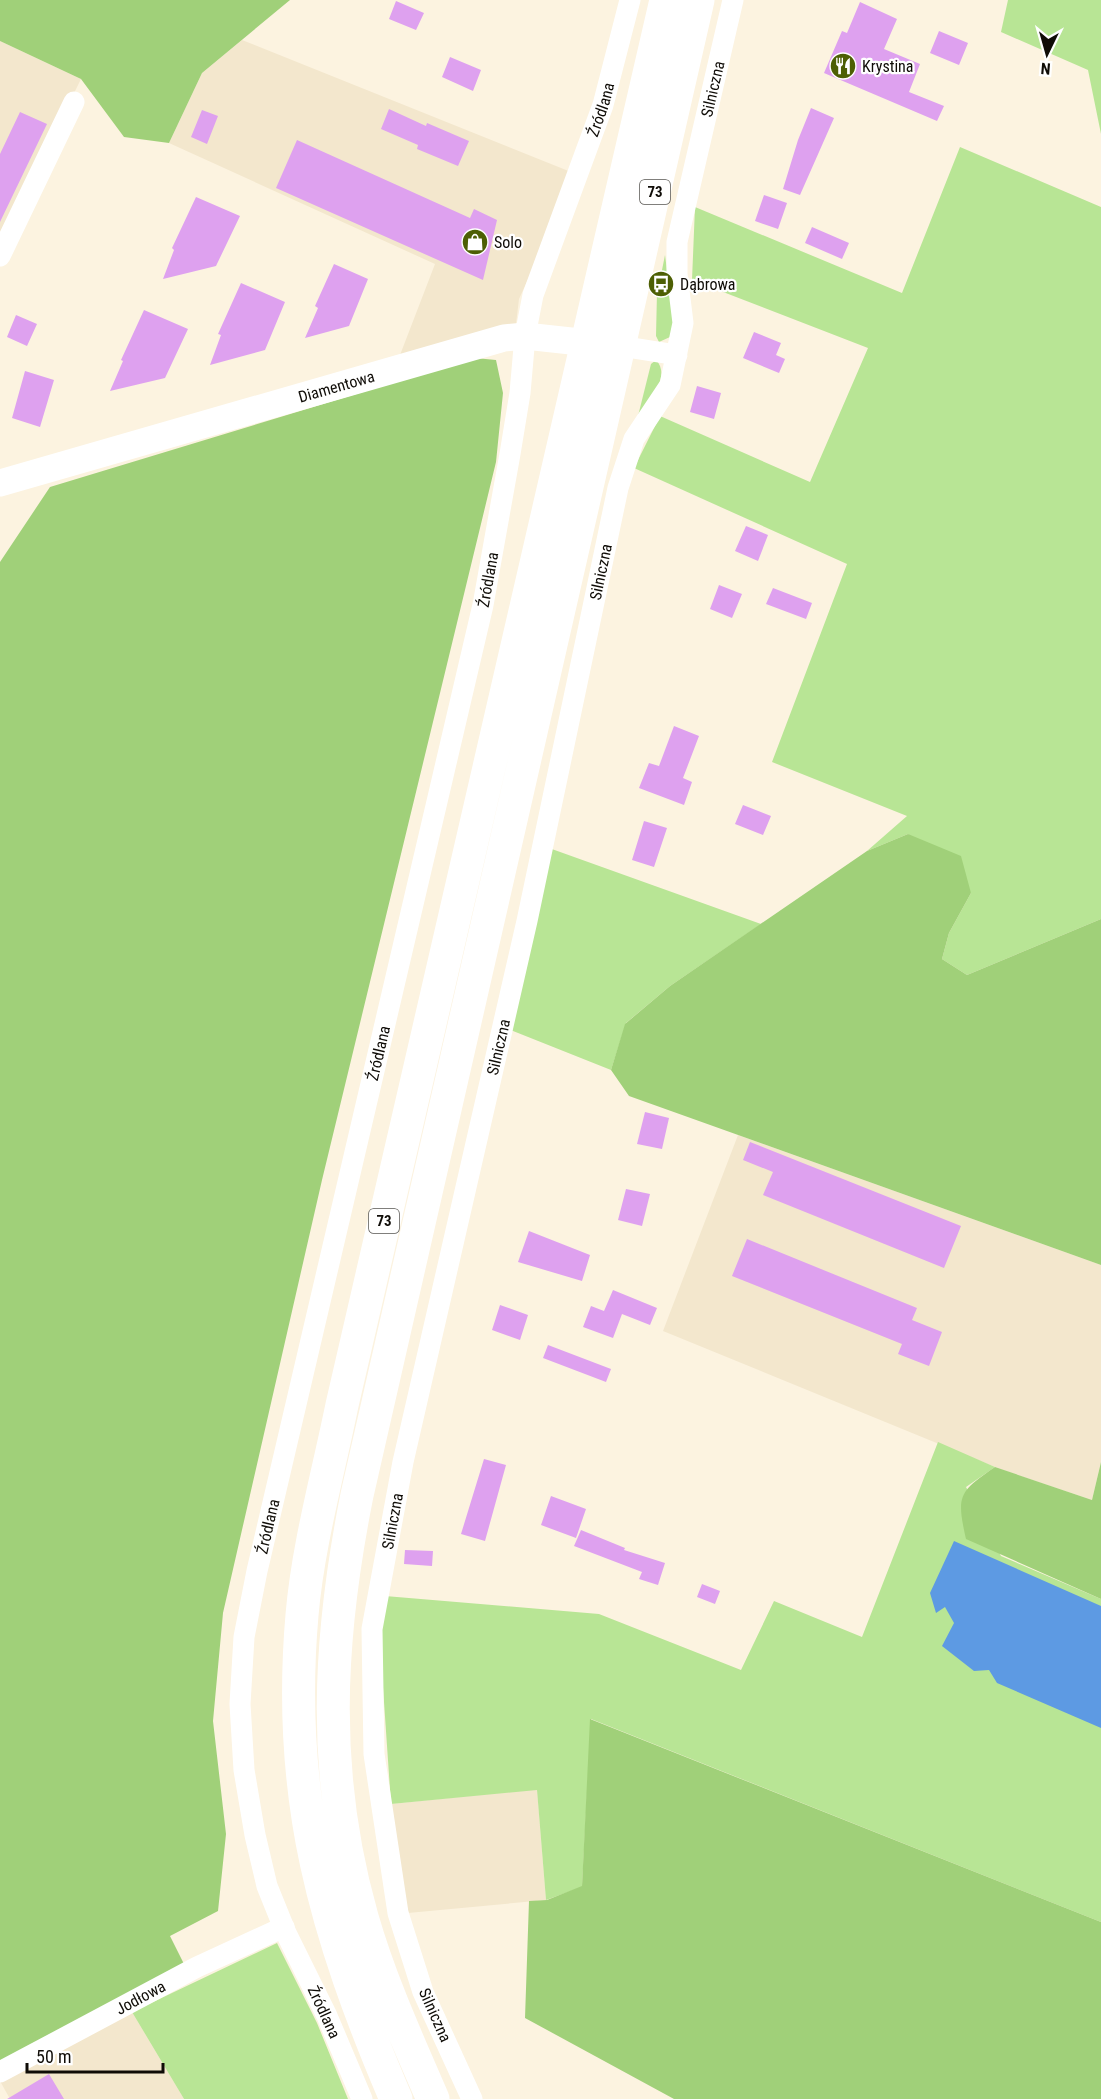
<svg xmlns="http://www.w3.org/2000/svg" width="1101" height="2099" viewBox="0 0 1101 2099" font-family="'Roboto Condensed',sans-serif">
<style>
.built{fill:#f3e7cd}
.green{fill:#b8e595}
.forest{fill:#a0d079}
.water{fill:#5d9ae3}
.building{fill:#dea1ef}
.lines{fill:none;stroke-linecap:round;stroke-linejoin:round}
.minor{stroke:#fff;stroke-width:21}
.tertiary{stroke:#fff;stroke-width:27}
.primary{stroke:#fff;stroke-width:33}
.labels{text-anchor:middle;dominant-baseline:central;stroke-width:4.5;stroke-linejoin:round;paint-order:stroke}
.shield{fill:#fff;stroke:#575551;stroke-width:1.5}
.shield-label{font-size:15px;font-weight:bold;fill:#0f0c07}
.poi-label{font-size:16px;fill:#0f0c07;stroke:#fff;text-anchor:start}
.street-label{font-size:16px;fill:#0f0c07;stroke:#fff}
</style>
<rect width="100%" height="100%" fill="#fcf3e0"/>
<!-- built -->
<path class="built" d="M242,40L571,172L536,262L519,299L516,324L400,355L435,264L169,143L202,73Z
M0,41L81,79L0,243Z
M738,1135L1101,1265V1462L1092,1500L1000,1469L663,1331Z
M537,1789L546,1900L408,1913L391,1804Z
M132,2012L184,2099H10L0,2081Z"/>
<!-- green -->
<path class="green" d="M1008,0H1101V134L1088,70L1001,32Z
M960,147L1101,207V919L967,975L942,959L949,933L971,893L908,834L867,851L907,816L772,762L847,564L634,468L660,416L810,482L868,348L692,280L695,207L902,293Z
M665,255L674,324L670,337L659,342L656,336L657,292H661L665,276L661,275Z
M656,360C672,377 648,401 638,416L651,364Z
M549,848L761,924L670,986L626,1023L611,1070L508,1029Z
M938,1442L995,1467L966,1487L1001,1556L1101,1599V1922L591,1719L582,1887L546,1900L537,1790L391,1804L379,1629L385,1596L599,1614L741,1670L774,1601L862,1637Z
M277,1943L317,2023L348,2099H184L132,2012Z"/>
<!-- forest -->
<path class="forest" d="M0,0H290L202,73L169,143L124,137L81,79L0,41Z
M475,358L496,360L503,393L496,462L322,1180L223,1613L213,1721L226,1834L218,1911L170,1936L187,1970L0,2075V562L50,487Z
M908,834L961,856L971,893L949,933L942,959L967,975L1101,919V1265L629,1096L611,1070L625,1024L670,986L867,851Z
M1101,1462V1599L966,1539C956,1495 959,1492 995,1467L1092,1500Z
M590,1719L1101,1922V2099H674L525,2018L529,1901L547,1900L582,1886Z"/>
<!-- water -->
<path class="water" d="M954,1541L1101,1606V1728L997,1683L989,1670L974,1671L942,1646L954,1623L945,1607L936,1613L930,1593Z"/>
<!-- building -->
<path class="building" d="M396,1L424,13L416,30L389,19Z
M860,2L897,19L884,49L920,64L909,92L944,106L937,121L824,73L842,31L847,33Z
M939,31L968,43L959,65L930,53Z
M450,57L481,70L473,91L442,77Z
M811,108L834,118L800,195L783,189L798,140Z
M389,109L426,126L427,123L469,141L458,166L417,149L418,145L381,129Z
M202,110L218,116L207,144L191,137Z
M20,112L47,124L0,222V154Z
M297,140L470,218L474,209L497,220L483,280L276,188Z
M764,195L787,203L778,229L755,221Z
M196,197L240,216L216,266L163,279L174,250L172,248Z
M812,227L849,243L842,259L805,243Z
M334,264L368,279L349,326L305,338L318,308L315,306Z
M241,283L285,302L265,350L210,365L221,335L218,334Z
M144,310L188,329L165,378L110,391L123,361L121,360Z
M16,315L37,324L27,346L7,337Z
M754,332L781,343L776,355L785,359L779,373L743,358Z
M25,371L54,380L40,427L12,418Z
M697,386L721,393L714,419L690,412Z
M746,526L768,535L758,561L735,551Z
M719,585L742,594L732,618L710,609Z
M773,588L812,603L806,619L766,604Z
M674,726L699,736L683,778L692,782L684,805L639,788L649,763L659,766Z
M743,805L771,816L763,835L735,824Z
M644,821L667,828L654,867L632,860Z
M645,1112L669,1118L662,1149L637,1144Z
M750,1142L961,1226L944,1268L763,1195L773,1172L743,1160Z
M626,1189L650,1194L642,1226L618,1220Z
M529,1231L590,1255L582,1281L518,1262Z
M747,1239L917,1308L912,1320L942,1332L929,1366L898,1354L902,1344L732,1276Z
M613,1290L657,1308L650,1325L622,1314L613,1338L583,1327L591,1306L604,1311Z
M500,1305L528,1315L520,1340L492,1330Z
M548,1345L611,1369L606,1382L543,1358Z
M484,1459L506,1465L485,1541L461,1534Z
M551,1496L586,1509L576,1538L541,1525Z
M581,1530L625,1548L624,1550L665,1563L658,1585L639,1579L642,1572L574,1546Z
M405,1550L433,1551L432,1566L404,1564Z
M702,1584L720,1591L715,1604L697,1597Z
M49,2074L64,2099H7Z"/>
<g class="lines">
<!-- minor -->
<g class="minor">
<path d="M0,256L74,102"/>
<path d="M620,346L677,355"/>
<path id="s1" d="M0,2072L197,1967L284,1927"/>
<path id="s2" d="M362,2099L327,2016L286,1933L267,1886L255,1835L244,1770L240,1704L244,1637L257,1571L483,605L510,454L520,393L525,336L533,295L603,105L630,0"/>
<path id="s3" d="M472,2099L423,1992L398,1913L374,1754L372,1629L403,1462L527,921L618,488L634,439L670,385L683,323L677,274V242L733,0"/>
</g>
<!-- tertiary -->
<path class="tertiary" id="s4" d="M0,483L504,338L525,336L608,345"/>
<!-- primary -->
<path class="primary" d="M396,2099C325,1933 286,1798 302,1615C308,1545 328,1474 342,1405L666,0
M433,2099C407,2039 380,1980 362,1917C321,1773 328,1640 357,1495L698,0"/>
</g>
<!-- icons -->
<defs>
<symbol id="restaurant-disc" viewBox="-11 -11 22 22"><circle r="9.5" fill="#4d5f04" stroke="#fff"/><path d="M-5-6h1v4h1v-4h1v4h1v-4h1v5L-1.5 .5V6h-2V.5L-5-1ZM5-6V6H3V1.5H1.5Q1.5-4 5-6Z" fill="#fff"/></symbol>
<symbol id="shop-disc" viewBox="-11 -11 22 22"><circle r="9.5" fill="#4d5f04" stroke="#fff"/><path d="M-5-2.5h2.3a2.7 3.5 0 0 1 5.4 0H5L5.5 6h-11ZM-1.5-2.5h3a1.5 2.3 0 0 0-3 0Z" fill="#fff"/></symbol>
<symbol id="bus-disc" viewBox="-11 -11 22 22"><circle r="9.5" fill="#4d5f04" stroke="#fff"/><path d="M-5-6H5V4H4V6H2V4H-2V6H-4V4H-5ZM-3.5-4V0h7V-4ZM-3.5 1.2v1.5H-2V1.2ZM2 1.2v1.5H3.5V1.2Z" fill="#fff"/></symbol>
</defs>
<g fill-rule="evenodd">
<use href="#restaurant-disc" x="828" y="51" width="30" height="30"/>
<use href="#shop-disc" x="460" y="227" width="30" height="30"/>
<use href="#bus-disc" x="646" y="269" width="30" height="30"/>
</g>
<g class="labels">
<!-- shield labels -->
<g class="shield">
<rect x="640" y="180" width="30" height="24" rx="4.5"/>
<rect x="369" y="1209" width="30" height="24" rx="4.5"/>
</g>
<g class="shield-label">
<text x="655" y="192">73</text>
<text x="384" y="1221">73</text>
</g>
<!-- poi labels -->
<g class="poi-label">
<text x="862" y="66">Krystina</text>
<text x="494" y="242">Solo</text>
<text x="680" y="284">Dąbrowa</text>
</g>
<!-- street labels -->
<g class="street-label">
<text stroke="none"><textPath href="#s3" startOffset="2072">Silniczna</textPath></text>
<text stroke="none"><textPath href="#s2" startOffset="2056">Źródlana</textPath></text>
<text stroke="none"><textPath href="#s4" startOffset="350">Diamentowa</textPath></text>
<text stroke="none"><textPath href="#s3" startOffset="1568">Silniczna</textPath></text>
<text stroke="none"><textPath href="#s2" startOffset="1570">Źródlana</textPath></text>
<text stroke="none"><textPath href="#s3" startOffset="1082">Silniczna</textPath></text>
<text stroke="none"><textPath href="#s2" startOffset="1084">Źródlana</textPath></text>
<text stroke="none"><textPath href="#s3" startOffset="596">Silniczna</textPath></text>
<text stroke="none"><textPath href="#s2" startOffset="598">Źródlana</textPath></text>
<text stroke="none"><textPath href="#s1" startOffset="159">Jodłowa</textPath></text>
<text transform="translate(324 2012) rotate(65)">Źródlana</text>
<text transform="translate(435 2015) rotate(66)">Silniczna</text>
</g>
</g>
<!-- north arrow -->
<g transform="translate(1047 54) rotate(185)" stroke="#ffffff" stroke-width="4.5" paint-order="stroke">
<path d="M0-4.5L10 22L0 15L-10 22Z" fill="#0f0c07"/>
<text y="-9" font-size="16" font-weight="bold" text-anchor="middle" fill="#0f0c07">N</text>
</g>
<!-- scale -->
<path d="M27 2063v9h136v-9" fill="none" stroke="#0f0c07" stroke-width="3"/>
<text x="36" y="2063" font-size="18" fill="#0f0c07" stroke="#ffffff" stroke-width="4.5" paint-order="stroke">50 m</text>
</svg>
